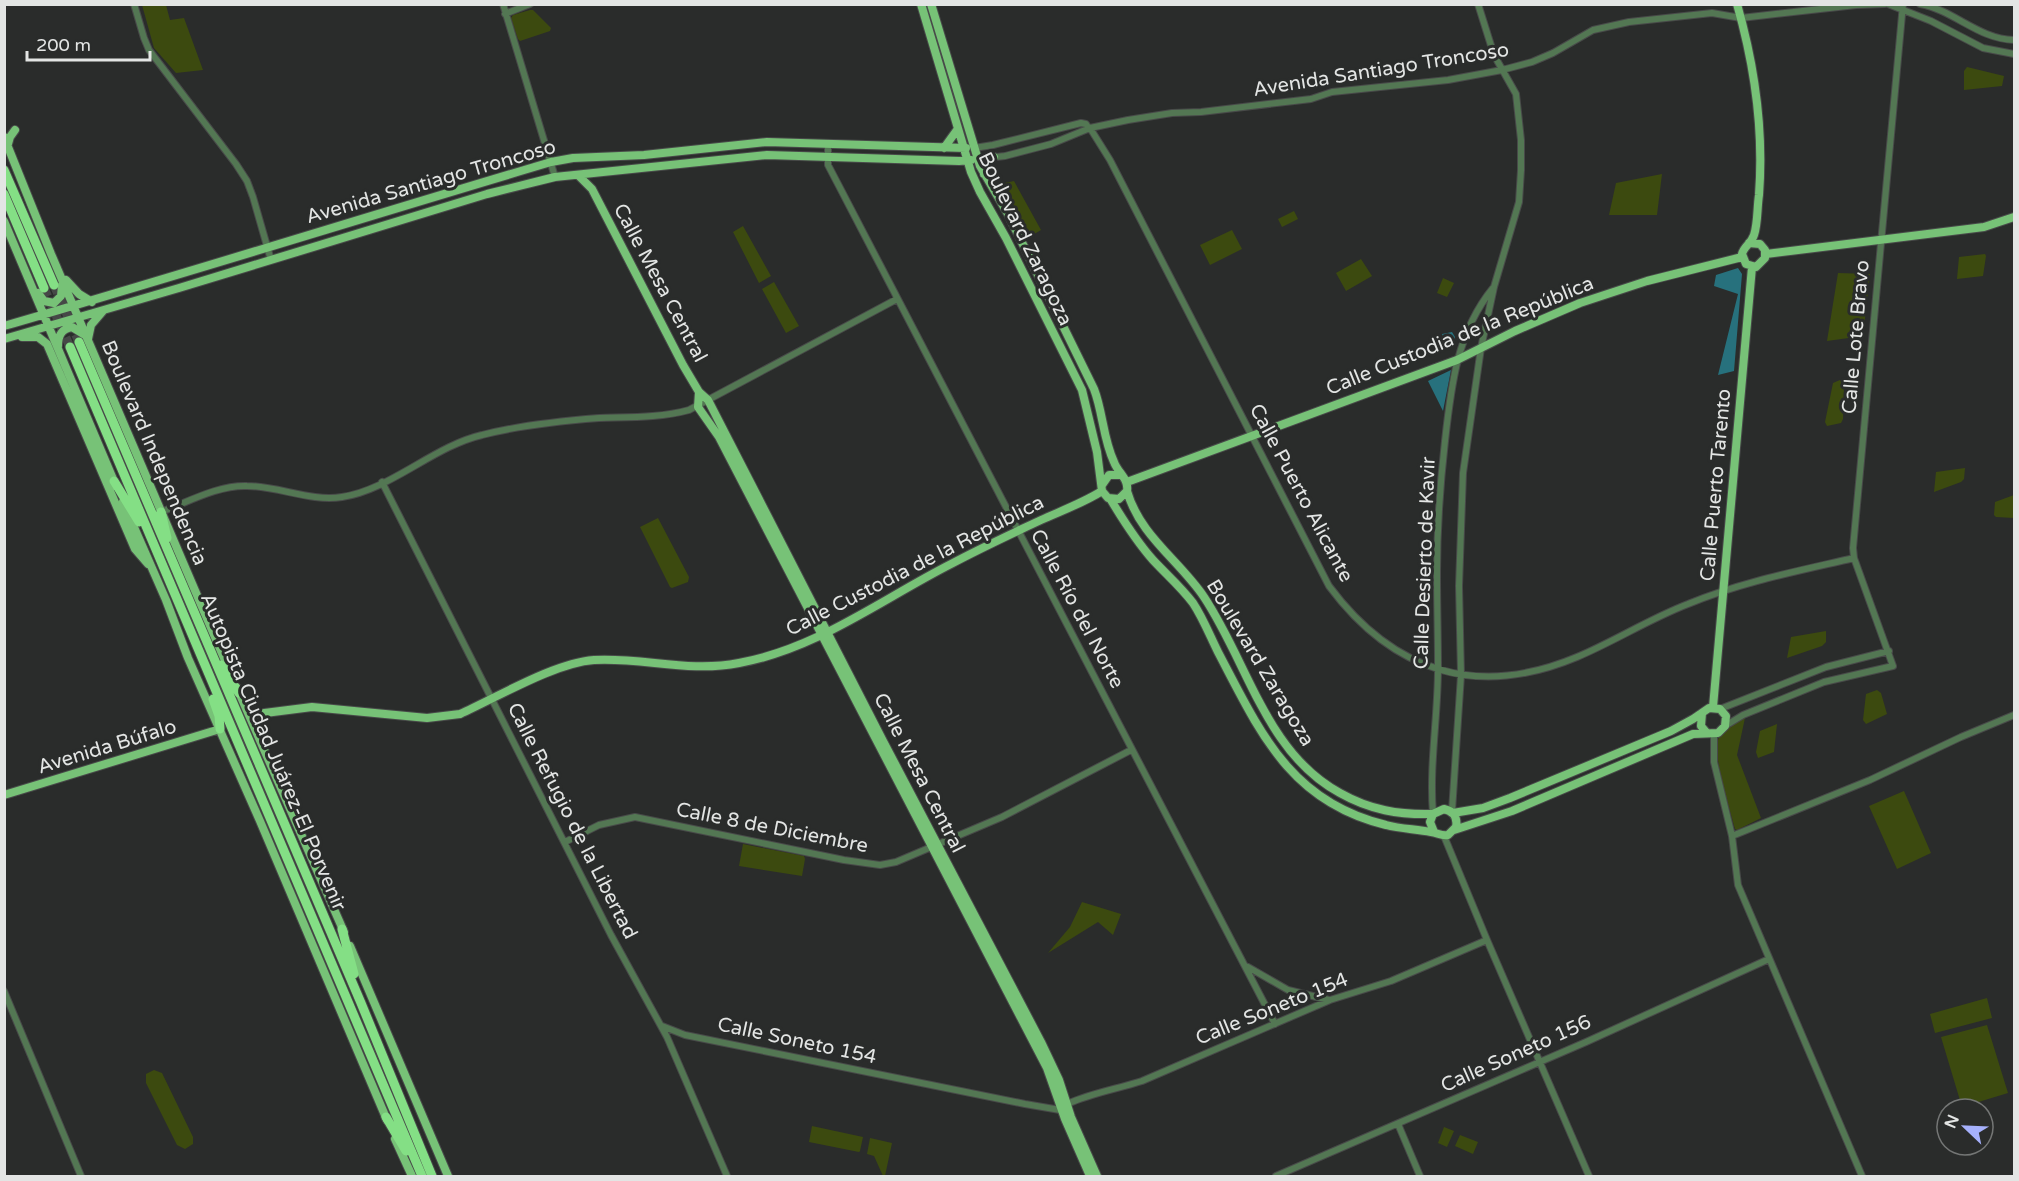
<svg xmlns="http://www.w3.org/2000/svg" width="2019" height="1181" viewBox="0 0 2019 1181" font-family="'Varela Round',sans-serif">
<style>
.green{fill:#3c4a0f}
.water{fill:#27717d}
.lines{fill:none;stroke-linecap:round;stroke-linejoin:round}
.highway-tunnel{stroke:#464847;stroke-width:9;stroke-dasharray:9 4.5;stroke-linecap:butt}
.minor-casing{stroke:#484a49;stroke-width:8}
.major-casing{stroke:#484a49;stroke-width:10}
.highway-casing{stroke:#484a49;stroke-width:11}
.minor{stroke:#537753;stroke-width:6}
.major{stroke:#77c277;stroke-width:8}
.highway{stroke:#84df85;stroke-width:9}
.labels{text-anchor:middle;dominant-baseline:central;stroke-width:6;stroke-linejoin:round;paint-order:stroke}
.street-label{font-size:20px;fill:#e3e5e4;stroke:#2a2c2b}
</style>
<rect width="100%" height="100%" fill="#2a2c2b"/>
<!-- green -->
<path class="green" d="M142,5H166L170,20L184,18L203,70L176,73L154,48Z
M530,10H533L551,28L550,31L520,41L518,39L511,18L513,15Z
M1967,67L2004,76L2002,86L1964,90V71Z
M1662,174L1657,215H1609L1616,183Z
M1014,181L1041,230L1026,239L996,185Z
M1294,211L1298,219L1282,227L1278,219Z
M743,226L771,276L759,283L733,232Z
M1232,230L1242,249L1210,265L1200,245Z
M1985,254L1986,256L1983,276L1957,279L1959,257Z
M1361,259L1372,276L1346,291L1336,273Z
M1838,273L1870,274L1863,336L1827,341Z
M1443,278L1454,283L1447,297L1437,293Z
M774,282L799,326L786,333L762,289Z
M1840,380L1844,385L1843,419L1841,423L1827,426L1825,422L1833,383Z
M1965,468L1964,479L1961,482L1934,492L1936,472Z
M2014,495V518L1996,517L1994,515L1995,502Z
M658,518L689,577L688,582L672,588L670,587L640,527Z
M1826,631V642L1822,646L1787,658L1791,637Z
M1877,690L1881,693L1887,714L1866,724L1863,720L1866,694Z
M1745,718L1737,755L1761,818L1737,830L1735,829C1730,809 1711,753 1719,737C1724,727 1736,722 1745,718Z
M1777,724L1774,752L1758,758L1756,752L1760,731Z
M1904,791L1931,853L1897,869L1869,806Z
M743,844L804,856L805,859L802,876L739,866Z
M1082,902L1121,914L1113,935L1098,922L1048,953L1070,927Z
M1987,998L1992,1018L1935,1033L1930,1014Z
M1987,1025L2008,1093L1962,1107L1941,1037Z
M154,1070L162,1073L193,1137V1144L185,1149L177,1145L146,1083V1074Z
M812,1126L863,1137L860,1151L859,1152L809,1142Z
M1444,1127L1454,1131L1447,1147L1438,1143Z
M1460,1135L1478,1142L1473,1154L1455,1146Z
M870,1138L892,1143L885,1176H883L874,1156L867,1154Z"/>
<!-- water -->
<path class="water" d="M1738,268L1742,274L1734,371L1718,375L1738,294L1714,286L1716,275Z
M1452,332L1455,337L1451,348L1446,350L1442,334Z
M1451,370L1443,411L1428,381Z"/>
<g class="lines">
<!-- highway-tunnel -->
<path class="highway-tunnel" d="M54,285L79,342
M44,288L70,347"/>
<defs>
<path id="minor" d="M134,4L144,38L149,50L236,164L247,181L253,197L271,260
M503,4L555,177
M1888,4L1931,21L1983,48L2014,54
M1920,4C1954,10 1978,39 2014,40
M505,14L530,4
M1090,128L1110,160L1329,586C1393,672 1477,699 1577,657C1615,641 1649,619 1688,604C1741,582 1798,571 1854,558
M828,143V165L839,186L1275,1024
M974,148L993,145L1081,123L1086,124L1089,129
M978,159L1005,156L1051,144L1090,128L1128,120L1172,113L1201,112L1294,101L1311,99L1332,92L1448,80L1502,70L1532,62L1553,53L1593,30L1629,22L1712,13L1741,18L1856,5L1885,4
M382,482L611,935L667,1037L727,1176
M161,512C188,502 218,485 247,486C278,486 311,502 342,497C390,490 434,446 482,435C520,425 561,421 599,418C629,417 660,418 689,410L897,299
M1720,709L1826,667L1889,651
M1725,726L1743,715L1824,682L1893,666L1854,558L1853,548L1903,4
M1714,734V762L1732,836L1738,885L1862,1176
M1452,811L1461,675L1459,586L1463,473L1481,348L1494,287L1519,202L1521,170V140L1516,94L1494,55L1478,4
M1433,814C1429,765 1438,717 1438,668C1438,637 1437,605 1437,573C1437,529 1440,485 1445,441C1451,386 1457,332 1493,288
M1444,836L1487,940L1589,1176
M1732,836L1870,780L1961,737L2014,715
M565,842L599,825L635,817L844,860L880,865L896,862L1002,817L1131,750
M1248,967L1288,990L1329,1000
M4,991L81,1176
M662,1026L685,1035L1025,1104L1066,1111
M1067,1104C1092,1093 1117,1089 1142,1081L1330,1000L1391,981L1487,940
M1398,1124L1420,1176
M1276,1176L1586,1042L1769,959"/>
<path id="major" d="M921,4L971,172L980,192L1006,238L1082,390L1097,452L1102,491L1108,498L1119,499L1127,491C1129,479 1118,473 1114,462C1103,439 1103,412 1094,389L1008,214L980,166L931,4
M1737,4C1755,67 1764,129 1759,195C1757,208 1758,223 1754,235C1751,244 1744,246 1742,254L1746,264L1756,267L1765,258V250L1760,244L1749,243
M4,137L51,254L232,677
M8,144L10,137L15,130
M944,148L957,130
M984,174L987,164L994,157
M578,175L592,189L683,365L699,392L708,400L883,741L1041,1042L1059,1080L1071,1117L1097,1176
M4,221L116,486
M1766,254L1984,227L2014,217
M66,280L79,294L92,302
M38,293L44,301L54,303L61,296L62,285
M4,326C187,273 369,216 551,162L573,158L644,155L767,142L966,148
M22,337H38L47,344L135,549L148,564
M4,339L179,288L487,194L555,177L767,155L959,161L971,160
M88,339L91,325L103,311
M58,346C58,336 61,329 72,327L85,335
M699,392L698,407L719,437L1047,1068L1065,1119L1090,1176
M1127,482L1457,360L1515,331L1580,303L1647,281L1742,257
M1102,485L1109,475H1121
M1127,491C1140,536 1179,560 1204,597C1248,663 1266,753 1340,793C1370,810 1399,815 1433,814
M1111,500C1123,520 1137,542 1153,560C1166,574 1181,587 1193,603C1203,618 1210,636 1218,652C1260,732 1290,802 1386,825C1401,829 1416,829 1431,832C1438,833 1441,836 1448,835L1456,827C1458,817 1453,811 1444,809L1433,814L1430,822L1434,832
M123,502L166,600L188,658L260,821L387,1120
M237,688L344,932
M1713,707L1752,267
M1702,713L1701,726L1706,732
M249,715L312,707L427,718L460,714C498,697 554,663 594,660C643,657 688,673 739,663C817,649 882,599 951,564C981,548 1011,534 1041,520C1061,511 1083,503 1102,491
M4,795L220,729
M1453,813L1483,808L1510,798L1671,731L1693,719L1709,708L1720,709L1726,716L1725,726L1718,733L1693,734L1512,811L1454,830
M350,946L448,1176
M395,1139L412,1176"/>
<path id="highway" d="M4,170L54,285
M4,194L44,288
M79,342L361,1003L432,1176
M70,347L422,1176
M114,481L139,522
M161,512L167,538
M221,665L239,693
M213,699L219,716L220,729
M342,929L354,974
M386,1117L406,1151"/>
</defs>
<!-- minor casing -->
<use href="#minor" class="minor-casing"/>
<!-- major casing -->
<use href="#major" class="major-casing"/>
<!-- highway casing -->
<use href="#highway" class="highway-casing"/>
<!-- minor -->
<use href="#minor" class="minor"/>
<!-- major -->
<use href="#major" class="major"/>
<!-- highway -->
<use href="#highway" class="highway"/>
</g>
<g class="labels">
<!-- street labels -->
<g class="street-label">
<text transform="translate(1381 70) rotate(-9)">Avenida Santiago Troncoso</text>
<text transform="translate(431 182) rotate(-16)">Avenida Santiago Troncoso</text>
<text transform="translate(1025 239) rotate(64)">Boulevard Zaragoza</text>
<text transform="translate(660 283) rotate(62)">Calle Mesa Central</text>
<text transform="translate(1460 336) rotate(-22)">Calle Custodia de la República</text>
<text transform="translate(1856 337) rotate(-85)">Calle Lote Bravo</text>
<text transform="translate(154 453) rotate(67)">Boulevard Independencia</text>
<text transform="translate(1716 485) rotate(-85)">Calle Puerto Tarento</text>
<text transform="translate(1301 493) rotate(62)">Calle Puerto Alicante</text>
<text transform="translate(1425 563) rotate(-88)">Calle Desierto de Kavir</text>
<text transform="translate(915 566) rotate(-27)">Calle Custodia de la República</text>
<text transform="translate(1077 609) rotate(62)">Calle Río del Norte</text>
<text transform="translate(1260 663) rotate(59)">Boulevard Zaragoza</text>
<text transform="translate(107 747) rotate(-17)">Avenida Búfalo</text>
<text transform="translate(273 752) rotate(67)">Autopista Ciudad Juárez-El Porvenir</text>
<text transform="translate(919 773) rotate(63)">Calle Mesa Central</text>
<text transform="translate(572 821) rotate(63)">Calle Refugio de la Libertad</text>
<text transform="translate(772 828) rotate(11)">Calle 8 de Diciembre</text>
<text transform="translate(1272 1009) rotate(-22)">Calle Soneto 154</text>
<text transform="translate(797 1041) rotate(12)">Calle Soneto 154</text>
<text transform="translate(1516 1054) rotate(-24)">Calle Soneto 156</text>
</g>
</g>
<!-- border -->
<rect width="2019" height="1181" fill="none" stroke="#e3e5e4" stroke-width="12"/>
<!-- north arrow -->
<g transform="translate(1965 1127) rotate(293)"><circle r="28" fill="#2a2c2b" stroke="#747675" stroke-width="1.5"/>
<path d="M0-4.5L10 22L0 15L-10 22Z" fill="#a6b1fc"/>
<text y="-9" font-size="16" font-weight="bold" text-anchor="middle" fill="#e3e5e4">N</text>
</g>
<!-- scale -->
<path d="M27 51v9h123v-9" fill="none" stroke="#e3e5e4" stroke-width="3"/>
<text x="36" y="51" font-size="18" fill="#e3e5e4" stroke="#2a2c2b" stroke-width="4.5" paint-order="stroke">200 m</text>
</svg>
